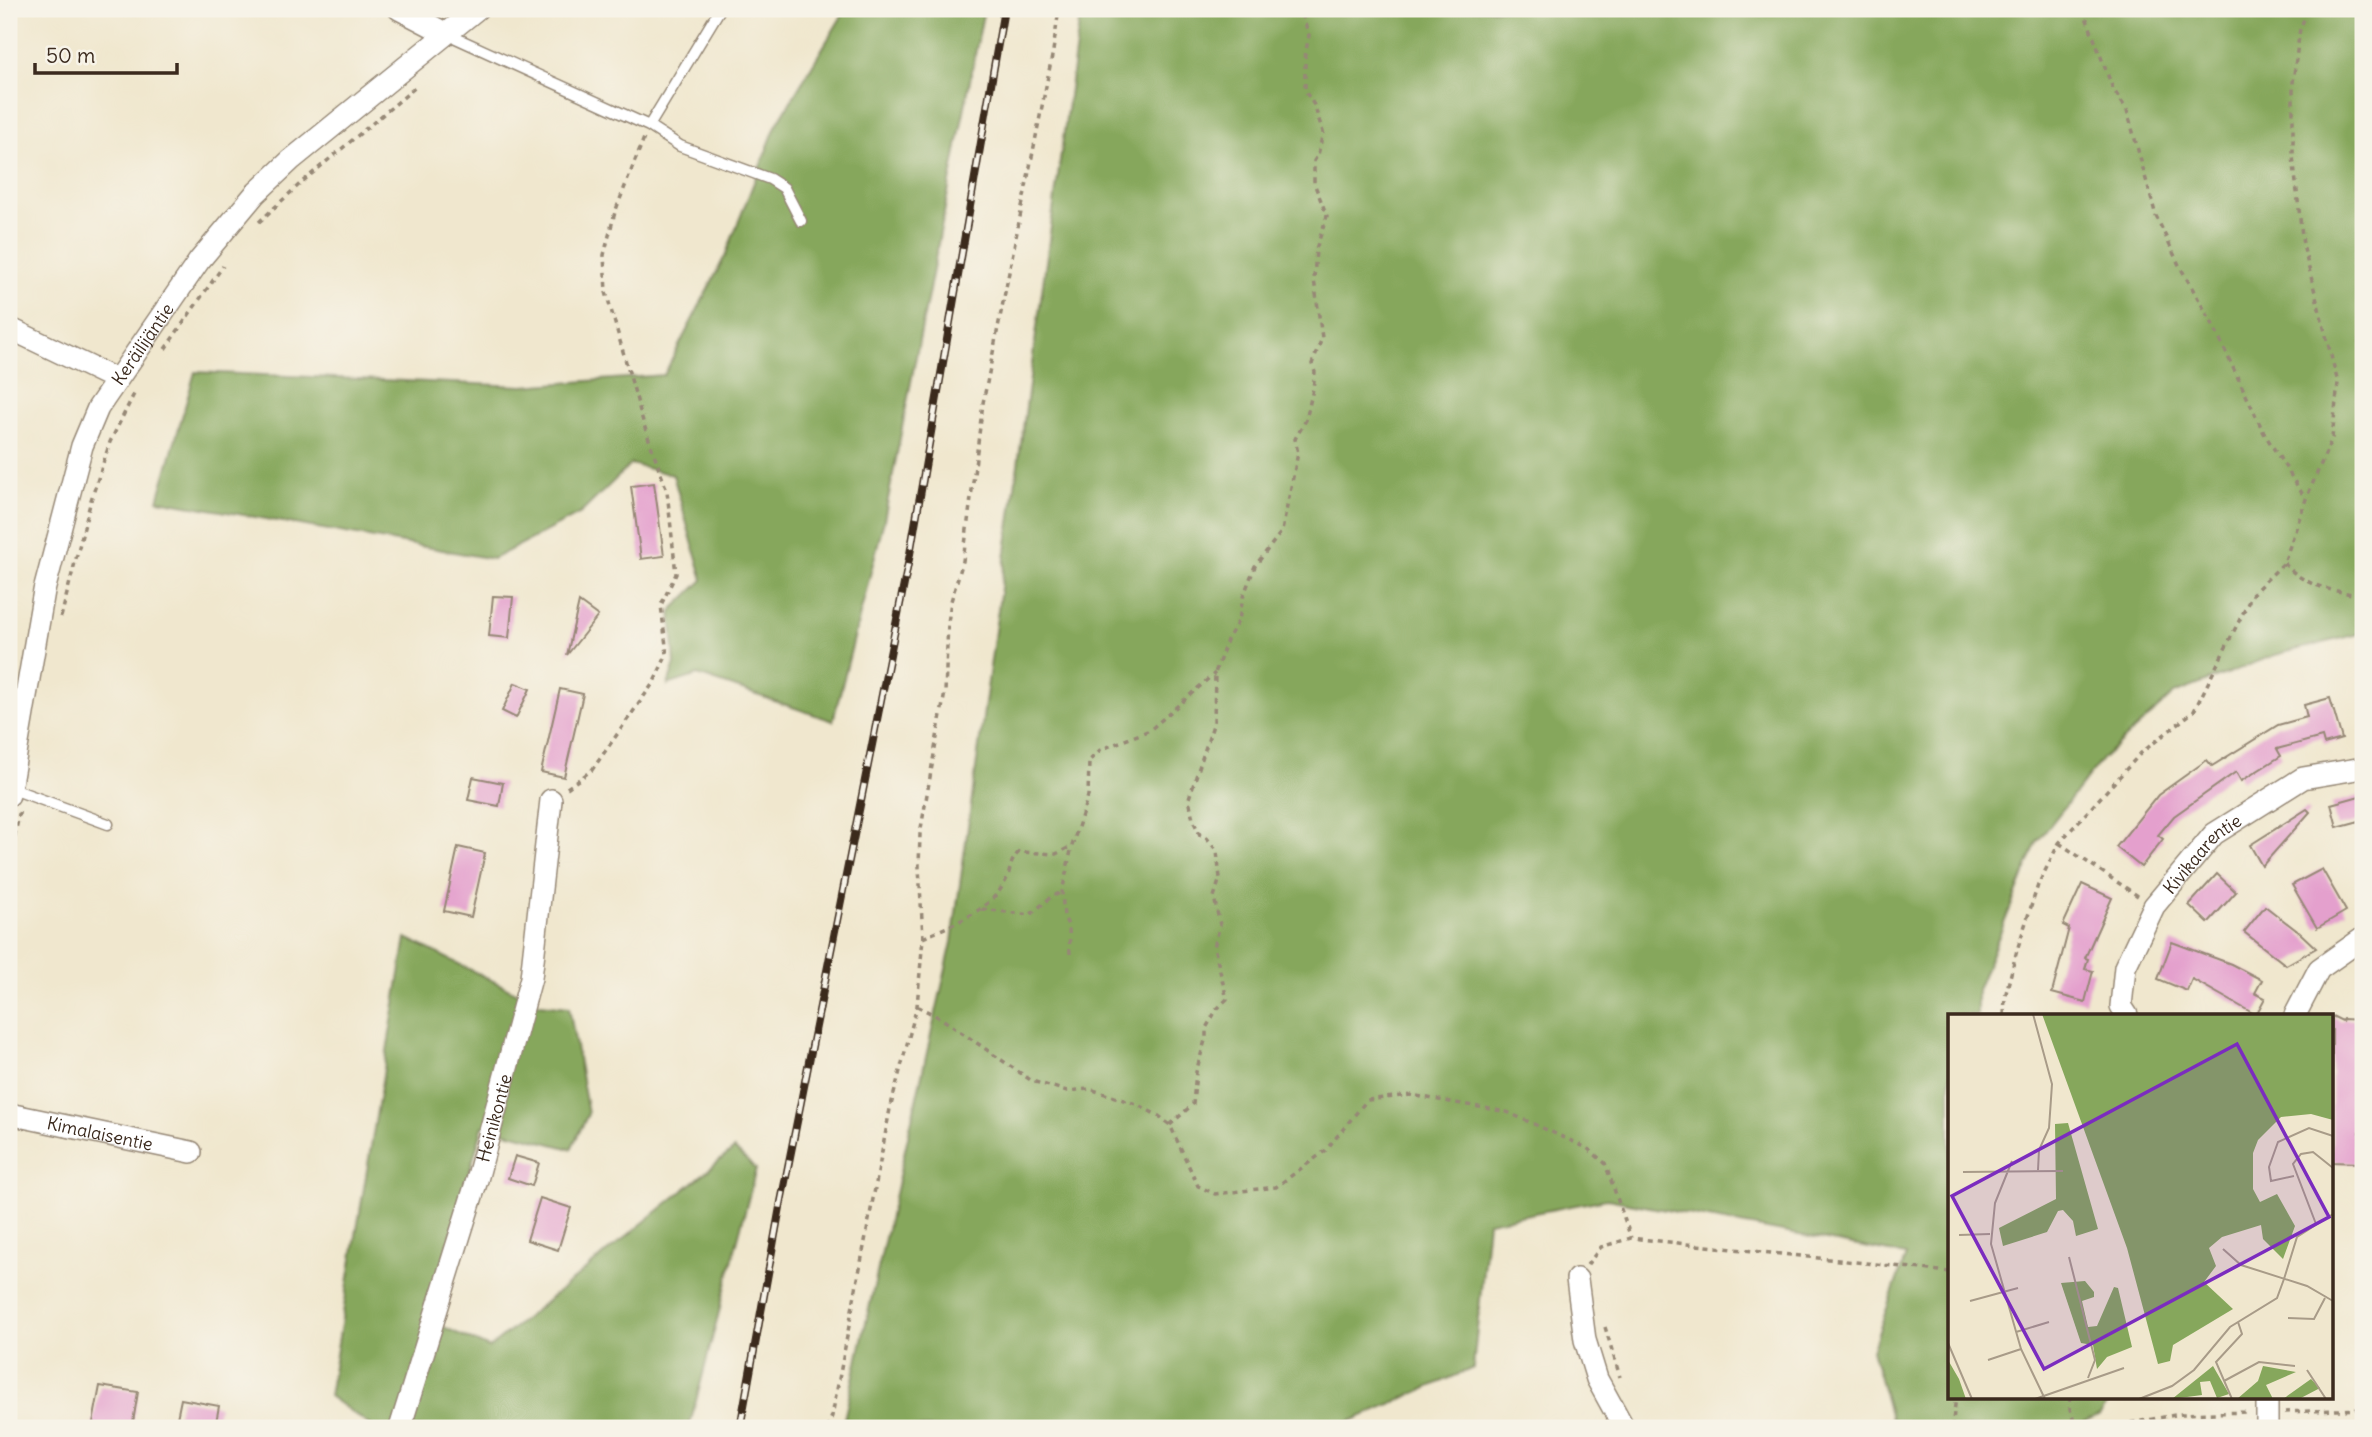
<svg xmlns="http://www.w3.org/2000/svg" width="2372" height="1437" viewBox="0 0 2372 1437" font-family="Delius,sans-serif">
<style>
.forest{fill:#86a75c;stroke:#60683d;stroke-width:2}
.building{fill:#e4a0cd}
.lines{fill:none;stroke-linecap:round;stroke-linejoin:round}
.service-casing{stroke:#968876;stroke-width:13}
.minor-casing{stroke:#968876;stroke-width:24}
.path{stroke:#968876;stroke-width:3.5;stroke-dasharray:5 5;stroke-linecap:butt}
.service{stroke:#fff;stroke-width:10}
.minor{stroke:#fff;stroke-width:21}
.rail-casing{stroke:#3b2a1e;stroke-width:8}
.rail{stroke:#f7f3e8;stroke-width:5;stroke-dasharray:16;stroke-linecap:butt}
.labels{text-anchor:middle;dominant-baseline:central;stroke-width:5;stroke-linejoin:round;paint-order:stroke}
.street-label{font-size:18px;fill:#3b2a1e;stroke:#f7f3e8}
.inset-road{fill:none;stroke:#a89b88;stroke-width:2}
.view{fill:#7b2cbf;fill-opacity:0.15;stroke:#7b2cbf;stroke-width:3.5}
.inset-edge{fill:none;stroke:#3b2a1e;stroke-width:3.5}
</style>
<rect width="100%" height="100%" fill="#f7f3e8"/>
<filter id="ink" filterUnits="userSpaceOnUse"><feTurbulence type="fractalNoise" baseFrequency=".0143" numOctaves="2"/><feDisplacementMap in="SourceGraphic" scale="14" xChannelSelector="R" yChannelSelector="G"/><feConvolveMatrix kernelMatrix="1 2 1 2 8 2 1 2 1" color-interpolation-filters="sRGB"/></filter>
<filter id="wash" filterUnits="userSpaceOnUse"><feTurbulence type="fractalNoise" baseFrequency=".00686" numOctaves="4" result="noise"/><feDisplacementMap in="SourceGraphic" scale="28" xChannelSelector="R" yChannelSelector="G"/><feGaussianBlur stdDeviation="1.57" result="paint"/><feColorMatrix in="noise" values="0 0 0 0 0 0 0 0 0 0 0 0 0 0 0 0 0 1.4 0 .05"/><feComposite in="paint" operator="in"/></filter>
<g filter="url(#wash)">
<rect width="100%" height="100%" fill="#f0e7ce"/>
<!-- forest -->
<path class="forest" d="M846,9H984L884,520L833,721L698,675L668,685L675,664L671,611L703,580L673,475L631,464L581,513L493,559L158,500L195,372L523,386L664,375L725,256L776,126Z
M1081,9H2363V633L2275,655L2174,694L2103,758L2037,842L1977,990V1015H1950V1397H2112L2100,1415L2073,1428H1894L1872,1350L1906,1255L1607,1199L1488,1222L1473,1368L1335,1428H842L952,942Z
M406,938L540,1004L569,1007L588,1114L571,1149L483,1126L426,1319L489,1348L734,1149L756,1169L689,1428H374L329,1396Z"/>
<g id="blocks">
<!-- building -->
<path class="building" d="M654,483L664,556L641,559L631,486Z
M493,596L513,597L509,638L489,636Z
M579,602L598,616L567,655Z
M515,683L530,689L516,718L502,711Z
M560,689L583,694L564,777L541,772Z
M2330,698L2342,739L2324,744L2322,737L2277,749L2281,756L2241,781L2236,772L2174,816L2158,835L2163,839L2141,867L2116,847L2158,795L2207,760L2212,766L2278,725L2307,717L2304,705Z
M473,777L503,783L499,806L468,800Z
M2363,795V820L2337,827L2331,804Z
M2307,809L2310,812L2262,866L2250,845Z
M458,847L485,853L471,917L444,911Z
M2322,869L2346,911L2317,928L2292,885Z
M2217,874L2236,892L2208,923L2189,905Z
M2082,884L2112,898L2085,958L2088,959L2085,969L2093,971L2085,1002L2052,993L2069,928L2063,925Z
M2265,906L2300,933L2316,948L2286,965L2244,932Z
M2172,942L2231,964L2262,980L2255,993L2265,998L2256,1015L2192,979L2187,991L2158,979Z
M2332,1016L2342,1021L2343,1019L2363,1020L2359,1163L2332,1162Z
M515,1156L539,1163L532,1186L508,1178Z
M540,1198L571,1208L558,1250L527,1240Z
M100,1386L138,1392L132,1428H92Z
M181,1399L219,1406L215,1428H175Z"/>
</g>
</g>
<g filter="url(#ink)">
<use href="#blocks" fill-opacity="0" stroke="#968876" stroke-width="2"/>
<g class="lines">
<defs>
<path id="service" d="M445,33L649,126L680,146L770,179L784,188L801,221
M649,126L720,9
M10,788L108,824"/>
<g id="minor">
<path d="M399,9L445,33"/>
<path d="M9,328L115,379"/>
<path id="s1" d="M9,795L44,591L82,446L98,408L199,261L255,194L291,160L477,9"/>
<path id="s2" d="M2127,1015L2121,1006L2125,967L2154,906L2214,834L2303,778L2363,768"/>
<path d="M2295,1015L2319,969L2363,938"/>
<path id="s3" d="M9,1114L191,1152"/>
<path d="M1577,1279L1585,1340L1597,1379L1624,1428"/>
<path d="M2267,1397V1428"/>
<path id="s4" d="M400,1428L477,1180L531,978L551,800"/>
</g>
</defs>
<!-- service casing -->
<use href="#service" class="service-casing"/>
<!-- minor casing -->
<use href="#minor" class="minor-casing"/>
<!-- path -->
<path class="path" d="M2083,9L2113,89L2127,110L2156,216L2179,265L2212,323L2264,433L2305,498
M259,222L302,182L417,86
M165,349L223,266
M2284,563C2306,588 2332,590 2363,596
M61,617L91,500L110,442L135,392
M567,788L592,770L654,682L667,654L661,605L676,574L667,491L644,425L606,292L604,255L615,212L644,138
M2059,843L2138,896
M9,866L20,809
M982,909L1030,915L1051,897L1062,892
M923,938C952,924 989,912 1005,882C1012,870 1008,863 1019,852L1056,854L1072,846
M1070,954L1069,927L1064,917L1062,892L1072,846L1088,796L1089,761L1100,750L1150,730L1215,673
M917,1006L942,1019L1032,1081L1067,1091L1090,1089L1136,1104L1159,1116L1170,1125L1198,1186L1215,1194L1276,1187L1325,1151L1367,1100L1411,1095L1507,1112L1587,1148L1605,1163L1631,1238
M2004,1015L2005,997L2017,950L2038,885L2059,843L2141,753L2194,711L2253,593L2284,563L2306,499L2332,438L2338,383L2303,245L2293,156V82L2300,28L2309,9
M1170,1125L1193,1104L1196,1072L1206,1037V1028L1217,1009L1227,999L1214,947L1220,925L1214,897L1220,878L1217,851L1207,838L1200,835L1193,820L1189,798L1214,722L1215,673L1227,640L1239,620L1243,597L1255,566L1282,531L1298,453L1295,439L1306,420L1313,389L1315,372L1312,364L1322,338L1314,279L1316,249L1327,216L1314,183V161L1318,155L1323,132L1314,105L1305,91V56L1309,35L1300,9
M1587,1265L1601,1247L1631,1238L1950,1272
M1605,1327L1620,1377
M2070,1397V1409L2076,1428
M2285,1412L2363,1409
M1644,1420L1649,1428
M827,1428L832,1416L890,1109L917,1006L923,938L919,867L920,834L945,692L948,623L951,601L963,561L983,403L1053,51L1059,9
M1952,1428L1956,1397
M2101,1428L2181,1414L2249,1412"/>
<!-- service -->
<use href="#service" class="service"/>
<!-- minor -->
<use href="#minor" class="minor"/>
<defs>
<path id="rail" d="M740,1428L780,1207L910,554L1004,9"/>
</defs>
<!-- rail casing -->
<use href="#rail" class="rail-casing"/>
<!-- rail -->
<use href="#rail" class="rail"/>
</g>
</g>
<g class="labels">
<!-- street labels -->
<g class="street-label">
<text stroke="none"><textPath href="#s1" startOffset="476">Keräilijäntie</textPath></text>
<text stroke="none"><textPath href="#s2" startOffset="189">Kivikaarentie</textPath></text>
<text stroke="none"><textPath href="#s4" startOffset="324">Heinikontie</textPath></text>
<text stroke="none"><textPath href="#s3" startOffset="93">Kimalaisentie</textPath></text>
</g>
</g>
<!-- overview -->
<g transform="translate(1948 1014)">
<rect width="385" height="385" fill="#f0e7ce"/>
<path d="M94,0H385V106L363,100L333,103L310,126L305,139V175L312,188L329,180L347,212L335,245L315,225L313,211L274,223L261,234L268,252L256,268L285,295L225,331L222,347L210,350L179,234ZM120,109L150,215L128,222L125,207L115,196L110,197L99,218L55,232L51,214L108,185L107,110ZM137,267L146,278V283L134,287L140,313L149,312L166,273L170,274L184,333L159,343L149,355L145,331L133,329L113,269ZM0,346L11,365L18,385H0ZM265,352L281,380L269,384L262,367L252,368L254,381L224,385ZM315,352L348,358L318,371L325,385H289L310,367ZM363,365L372,374L351,385H335Z" fill="#86a75c"/>
<path class="inset-road" d="M85,0L104,70L101,114L91,136L90,156M64,147L47,189L43,230L73,335L97,385M15,158L115,157M346,162L323,167L321,153L330,128L361,114L385,122M368,210L345,150L353,140L365,138L385,154M11,221L42,220M275,235L293,251L359,272L385,287M121,243L147,346L140,364M336,265L349,223L385,200M22,287L70,274M340,304L366,305L377,284M68,318L101,308M0,329L24,385M40,346L73,335M359,356L378,385M276,367L311,348L347,352M87,385L176,354M191,385L224,372L246,356L282,313L329,284L336,265M284,385L268,348L294,320L290,308"/>
<path class="view" d="M289,30L381,203L96,355L4,182Z"/>
<rect width="385" height="385" class="inset-edge"/>
</g>
<!-- margin -->
<rect width="2372" height="1437" fill="none" stroke="#f7f3e8" stroke-width="35"/>
<!-- scale -->
<path d="M35 63v10h142v-10" fill="none" stroke="#3b2a1e" stroke-width="3.5"/>
<text x="46" y="63" font-size="21" fill="#3b2a1e" stroke="#f7f3e8" stroke-width="5" paint-order="stroke">50 m</text>
</svg>
